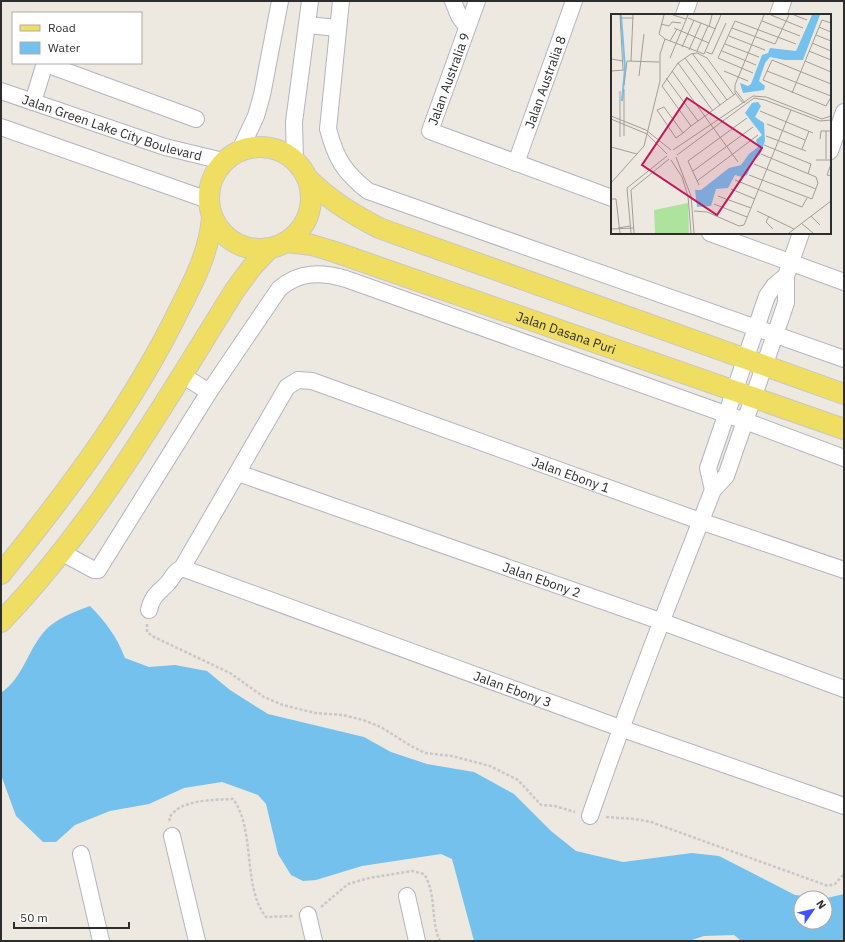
<svg xmlns="http://www.w3.org/2000/svg" width="845" height="942" viewBox="0 0 845 942" font-family="'IBM Plex Sans',sans-serif">
<style>
.water{fill:#75c1ee;fill-rule:evenodd}
.lines{fill:none;stroke-linecap:round;stroke-linejoin:round}
.minor-casing{stroke:#b3b4c0;stroke-width:18}
.major-casing{stroke:#c8c8c8;stroke-width:22}
.path{stroke:#c8c8c8;stroke-width:2.5;stroke-dasharray:3 2;stroke-linecap:butt}
.minor{stroke:#fff;stroke-width:16}
.major{stroke:#f0de63;stroke-width:20}
.labels{text-anchor:middle;dominant-baseline:central;stroke-width:3;stroke-linejoin:round;paint-order:stroke}
.street-label{font-size:13px;fill:#2d2d2d;stroke:#fff}
.inset-river{fill:none;stroke:#75c1ee;stroke-width:2}
.inset-road{fill:none;stroke:#a19e98;stroke-width:1}
.view{fill:#c2185b;fill-opacity:0.15;stroke:#c2185b;stroke-width:2}
.inset-edge{fill:none;stroke:#2d2d2d;stroke-width:2}
</style>
<rect width="100%" height="100%" fill="#eee9e0"/>
<!-- water -->
<path class="water" d="M90,606C106,622 117,637 125,658L149,667L175,665L207,671L230,690L268,714L364,737L391,752L427,764L474,772L514,794L551,831L576,851L623,862L692,853L719,856L795,895L827,898L844,894V941H741L734,935L704,936L689,941H474L452,859L441,854L362,866L316,880L303,881L291,875L278,854L266,804L258,795L222,782L184,788L149,804L110,811L75,825L56,842H43L16,816L1,775V693C24,676 26,654 43,633C54,619 74,612 90,606ZM801,898H825V922H801Z"/>
<g class="lines">
<defs>
<g id="minor">
<path d="M341,1L328,129C336,159 344,172 368,191L844,359"/>
<path d="M453,1L459,16L467,27"/>
<path d="M477,1L430,131L612,198"/>
<path d="M684,15L689,1"/>
<path d="M778,15L783,1"/>
<path d="M307,25L338,28"/>
<path id="s1" d="M1,91L165,147L223,161"/>
<path d="M33,102L44,66L46,64L196,119"/>
<path d="M1,127L208,200"/>
<path d="M240,150L256,116L262,95L280,1"/>
<path d="M830,151L844,112"/>
<path d="M295,161L294,122L310,1"/>
<path id="s2" d="M516,163L574,1"/>
<path d="M710,233L844,282"/>
<path d="M182,375L209,392"/>
<path id="s3" d="M238,473L660,621L844,689"/>
<path d="M713,490L708,468L767,296L774,286L786,276"/>
<path d="M61,552L94,570H98L209,392L279,289C299,271 322,272 346,279L745,421L844,458"/>
<path id="s4" d="M182,568L620,728L844,806"/>
<path id="s5" d="M149,610C152,596 158,593 167,584C174,577 172,573 182,568L287,387L298,380L312,381L700,521L844,570"/>
<path d="M590,816C628,706 670,599 713,490L726,476L786,303V276L801,233"/>
<path d="M172,836L197,941"/>
<path d="M81,854L101,941"/>
<path d="M407,896L417,941"/>
<path d="M308,915L314,941"/>
</g>
<g id="major">
<circle cx="260" cy="198" r="51"/>
<path d="M307,178C331,201 349,212 379,228L844,394"/>
<path id="s6" d="M287,242L312,245L335,252L844,429"/>
<path d="M1,574C68,491 133,405 180,308C195,279 209,251 212,218"/>
<path d="M1,622C96,523 163,405 235,290L252,267L269,249"/>
</g>
</defs>
<!-- minor casing -->
<use href="#minor" class="minor-casing"/>
<!-- major casing -->
<use href="#major" class="major-casing"/>
<!-- path -->
<path class="path" d="M147,624V632L154,637L230,673L264,697L283,705L315,713L343,715L363,720L381,727L411,746L425,753L452,756L490,766L518,780L541,805L555,806L575,812
M606,817L635,819L651,822L828,886L835,884L844,874
M170,821L169,818C180,799 214,800 233,799C256,830 242,887 266,917L294,916
M321,907L348,884L369,878L412,871L424,874C437,894 430,920 440,941"/>
<!-- minor -->
<use href="#minor" class="minor"/>
<!-- major -->
<use href="#major" class="major"/>
</g>
<g class="labels">
<!-- street labels -->
<g class="street-label">
<text transform="translate(449 79) rotate(-70)">Jalan Australia 9</text>
<text stroke="none"><textPath href="#s2" startOffset="86">Jalan Australia 8</textPath></text>
<text stroke="none"><textPath href="#s1" startOffset="117">Jalan Green Lake City Boulevard</textPath></text>
<text stroke="none"><textPath href="#s6" startOffset="294">Jalan Dasana Puri</textPath></text>
<text stroke="none"><textPath href="#s5" startOffset="566">Jalan Ebony 1</textPath></text>
<text stroke="none"><textPath href="#s3" startOffset="322">Jalan Ebony 2</textPath></text>
<text stroke="none"><textPath href="#s4" startOffset="352">Jalan Ebony 3</textPath></text>
</g>
</g>
<!-- overview -->
<g transform="translate(611 14)">
<rect width="220" height="220" fill="#eee9e0"/>
<path d="M77,189L78,219H44L43,196Z" fill="#aee39e"/>
<path d="M201,1H209L192,46H174L159,43L154,49L148,67L154,72L153,76L132,79L129,69L137,72L140,70L151,41L157,39L159,34L185,37ZM147,88L150,92L144,103L153,109L154,127L149,141L143,145L136,161L131,163L124,161L117,174L105,175L100,192L86,193L84,176H90L118,154L130,151L138,140L147,133L145,126L151,121L134,99L141,89Z" fill="#75c1ee"/>
<path class="inset-river" d="M10,1L14,54L11,87"/>
<path class="inset-road" d="M9,1L12,56M62,1L75,5M160,1L192,14M183,1L196,6M9,4H22M77,4L105,15M151,7L189,22M50,10L58,12L61,8L70,9M98,13L101,1M208,13L220,18M63,14L98,29M121,14L164,30L178,1M205,21L220,27M118,22L154,36M54,25L93,40L110,1M59,27L66,15M201,29L220,37M114,30L148,43M71,33L83,6M78,36L90,9M86,37L97,12M111,37L145,51M198,37L220,46M95,38L101,40L115,9M81,39L116,86M59,44L77,1M74,44L109,91M0,45L12,47M20,47L22,1M194,47L220,58M67,49L102,97M0,57L13,56M61,57L127,148M113,57L137,67M156,57L220,82M142,59L107,44L124,7L185,30M28,62L33,20M55,64L87,107M220,70L161,46L152,66L215,92L220,83M13,71L16,47L48,48M13,75V122M9,77V123M125,77L134,89M181,79L211,6L220,9M132,89L124,79V71L153,1M149,97L202,119M0,102L35,116L60,136M0,105L36,120L56,140M156,110L194,126M80,112L51,72L67,49L80,40L86,39L96,44L123,81M72,119L53,93L46,96L65,124L72,119L80,112L94,102L124,80M155,122L195,137M209,125L210,117H220M153,131L200,150L197,160M0,133L26,140M191,135L198,117M62,136L142,82L155,83L211,105L220,102M66,141L143,84L154,86L209,107L220,106M65,143L80,182L83,219M215,145V117M60,146L71,163L77,182L80,219M205,146H220M143,150L205,175M220,150L216,161L220,162M82,157L142,113M138,161L201,185L207,169L205,163L150,140M124,166L191,193L196,184M86,167L147,121M0,169L33,132L49,67V40L54,25L48,20L53,1M88,171L77,147L136,104M120,175L144,185M107,182L140,194M0,185H5L9,219M103,190L136,203M83,197L96,198L128,212L133,211L180,96M146,197L183,215M158,202L155,208L162,215M200,202L209,211M190,209L202,219M7,214L19,212M0,215L23,214M20,219L16,174L56,142M23,219L20,176L58,145M178,219L220,187"/>
<path class="view" d="M76,84L151,134L106,201L31,151Z"/>
<rect width="220" height="220" class="inset-edge"/>
</g>
<!-- border -->
<rect width="845" height="942" fill="none" stroke="#2d2d2d" stroke-width="4"/>
<!-- legend -->
<rect x="12" y="12" width="130" height="52" fill="#ffffff" stroke="#ababab"/>
<rect x="20" y="25" width="20" height="6" fill="#f0de63" stroke="#ababab"/>
<text x="48" y="32" font-size="12" fill="#2d2d2d">Road</text>
<rect x="20" y="42" width="20" height="12" fill="#75c1ee" stroke="#ababab"/>
<text x="48" y="52" font-size="12" fill="#2d2d2d">Water</text>
<!-- north arrow -->
<g transform="translate(813 910) rotate(56)"><circle r="19" fill="#ffffff" stroke="#ababab"/>
<path d="M0-3L7 15L0 10L-7 15Z" fill="#4352f8"/>
<text y="-6" font-size="11" font-weight="bold" text-anchor="middle" fill="#2d2d2d">N</text>
</g>
<!-- scale -->
<path d="M14 922v6h115v-6" fill="none" stroke="#2d2d2d" stroke-width="2"/>
<text x="20" y="922" font-size="12" fill="#2d2d2d" stroke="#ffffff" stroke-width="3" paint-order="stroke">50 m</text>
</svg>
